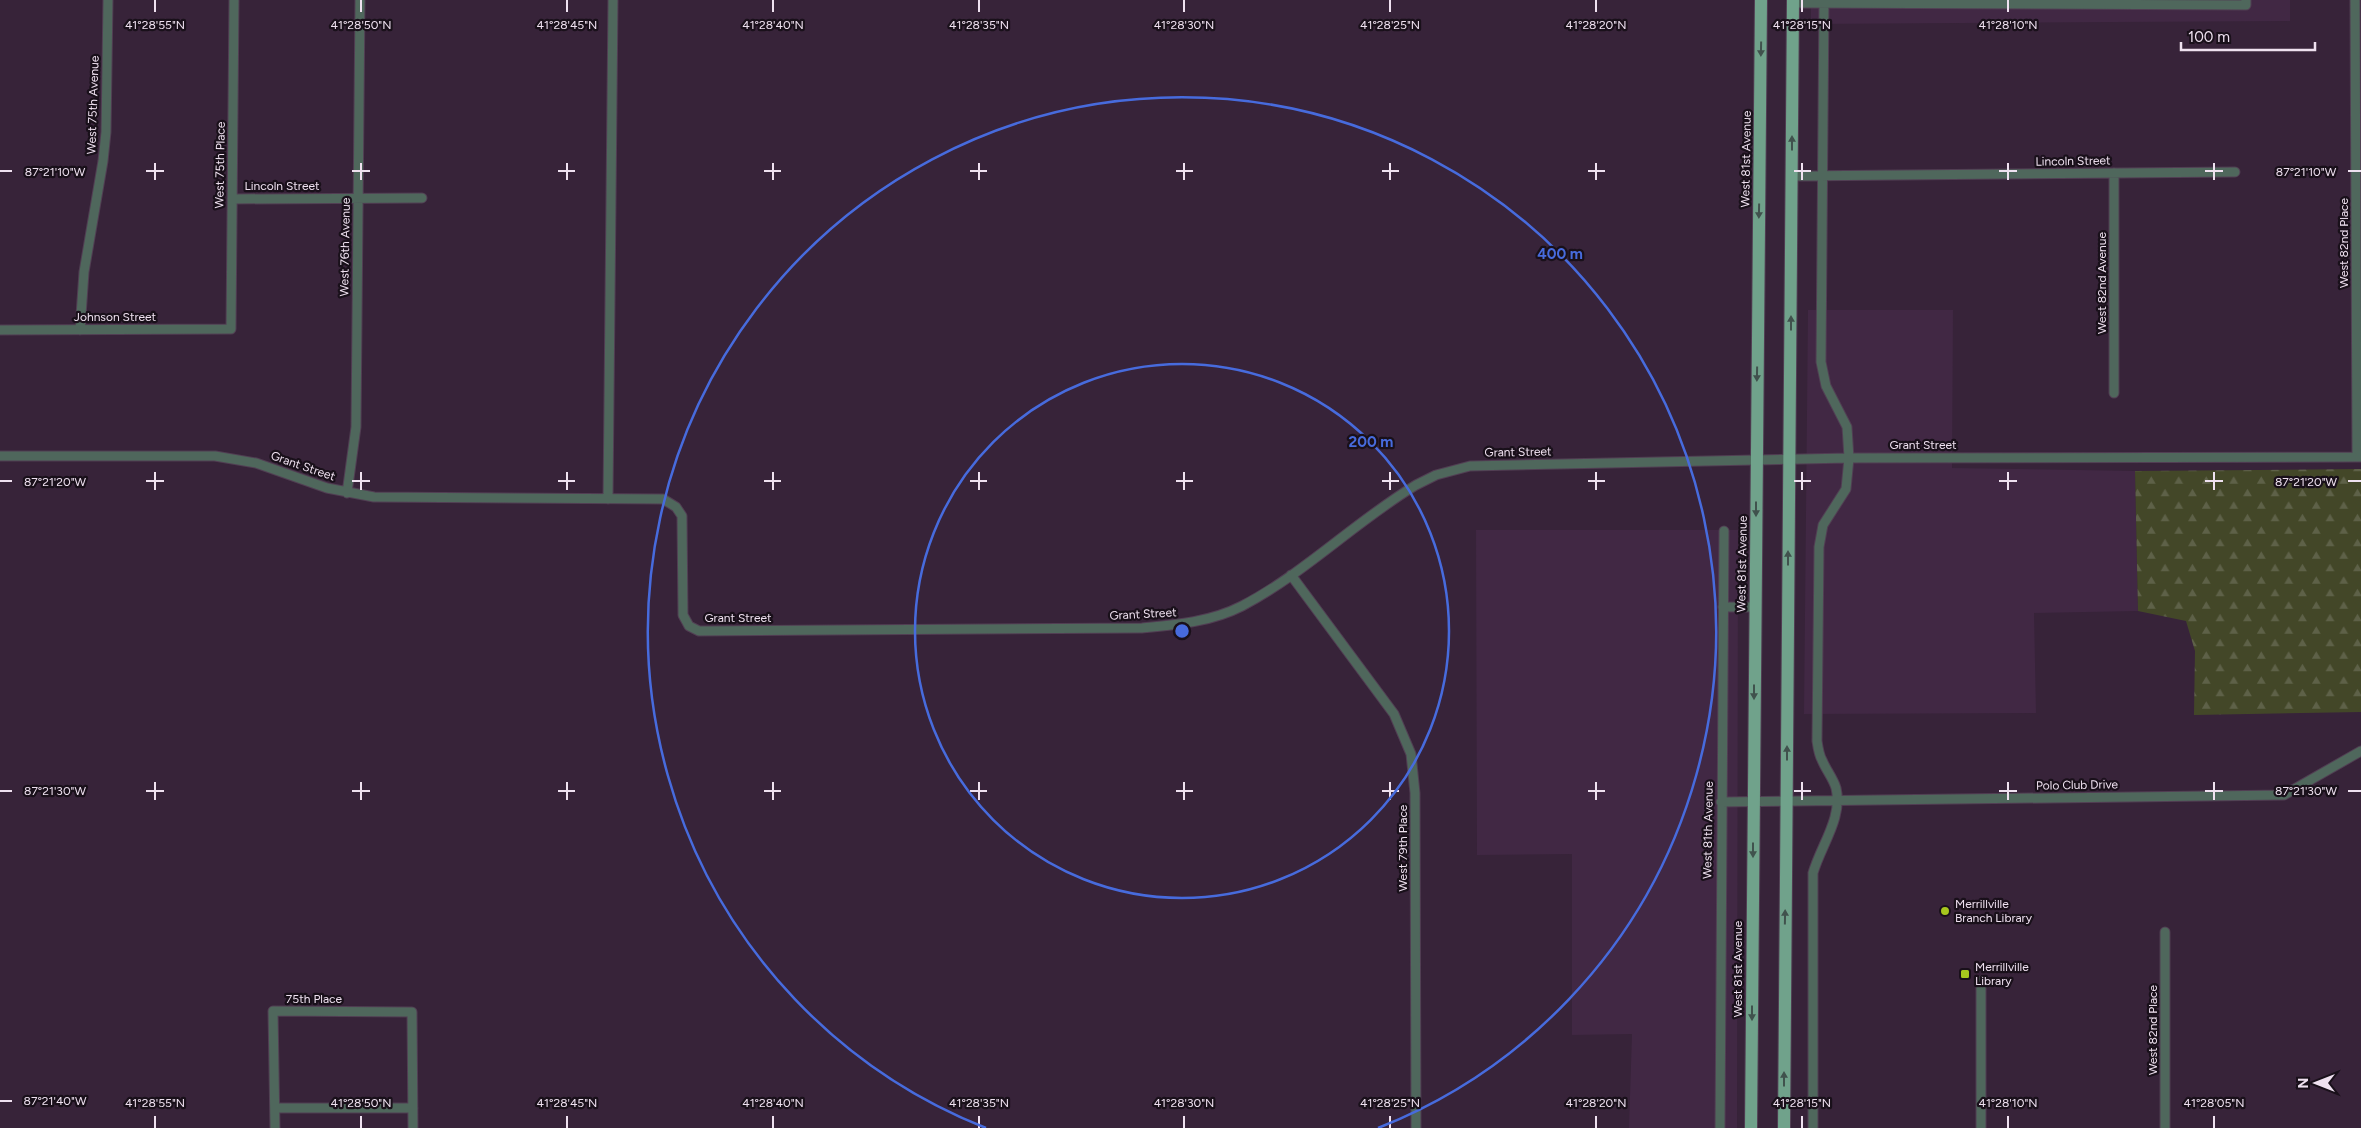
<svg xmlns="http://www.w3.org/2000/svg" width="2361" height="1128" viewBox="0 0 2361 1128" font-family="Figtree,sans-serif">
<style>
.built{fill:#412844}
.forest{fill:url(#forest-firs)}
.lines{fill:none;stroke-linecap:round;stroke-linejoin:round}
.minor-casing{stroke:#513e53;stroke-width:11}
.primary-casing{stroke:#513e53;stroke-width:14}
.minor{stroke:#4f675c;stroke-width:9}
.primary{stroke:#70a28b;stroke-width:12}
.oneway{fill:#40524d}
.ticks{fill:none;stroke:#efe1f0;stroke-width:2}
.ring{fill:none;stroke:#476bdd;stroke-width:2.5}
.poi-dot{fill:#a7c71e;stroke:#19101a;stroke-width:2}
.labels{text-anchor:middle;dominant-baseline:central;stroke-width:4.5;stroke-linejoin:round;paint-order:stroke}
.street-label{font-size:12px;fill:#efe1f0;stroke:#19101a}
.poi-label{font-size:12px;fill:#efe1f0;stroke:#19101a;text-anchor:start}
.ticks-label{font-size:12px;text-anchor:middle;fill:#efe1f0;stroke:#19101a;stroke-width:4.5;stroke-linejoin:round;paint-order:stroke}
.centre{fill:#476bdd;stroke:#19101a;stroke-width:2.5}
.ring-label{font-size:15px;text-anchor:middle;font-weight:bold;fill:#476bdd;stroke:#19101a;stroke-width:4.5;stroke-linejoin:round;paint-order:stroke}
</style>
<defs>
<pattern id="forest-firs" width="22" height="20" patternUnits="userSpaceOnUse" patternTransform="scale(1.25)"><rect width="22" height="20" fill="#434728"/><path d="M5 1l3.5 6h-7zM16 11l3.5 6h-7z" fill="#5e6148"/></pattern>
</defs>
<rect width="100%" height="100%" fill="#372339"/>
<!-- built -->
<path class="built" d="M1811,0H2290V21L1811,24Z
M1808,310H1953L1952,468L2135,471L2138,611L2034,613L2036,713L1804,714Z
M1476,530H1738L1737,1128H1629L1632,1034L1572,1035V854L1477,855Z"/>
<!-- forest -->
<path class="forest" d="M2361,469V712L2194,715L2195,651L2186,621L2138,611L2135,471Z"/>
<g class="lines">
<defs>
<path id="minor" d="M2355,0L2357,457
M1793,3L2246,5V0
M1792,176L2235,172
M232,199L422,198
M0,330L231,329L234,0
M80,330L84,272L103,161L106,132L108,0
M2114,393V173
M0,456H215L256,463L327,488L374,497L663,499L676,507L682,516L683,615L689,626L699,631L1142,628C1175,625 1211,622 1242,606C1305,573 1356,521 1416,485L1436,475L1470,466L1849,458L2361,457
M347,493L356,427L360,0
M608,499L613,0
M1291,575L1394,714L1411,754L1415,793L1416,1128
M1723,607H1755
M1721,802L2284,795L2361,751
M2165,932V1128
M275,1108H413
M275,1128L273,1011L412,1012L413,1128
M1720,1128L1724,531
M1813,1128V873C1821,845 1843,818 1836,788C1833,778 1826,770 1822,760C1819,755 1818,748 1817,741L1819,547L1823,525L1846,489L1849,458L1847,427L1826,386L1821,362L1824,0
M1981,1128V981"/>
<path id="primary" d="M1751,1128L1761,0
M1784,1128L1793,0"/>
</defs>
<!-- minor casing -->
<use href="#minor" class="minor-casing"/>
<!-- primary casing -->
<use href="#primary" class="primary-casing"/>
<!-- minor -->
<use href="#minor" class="minor"/>
<!-- primary -->
<use href="#primary" class="primary"/>
</g>
<!-- one-way arrows -->
<defs><path id="oneway-solid" d="M-6-.8H1V-3.2L6.5 0L1 3.2V.8H-6Z" transform="scale(1.25)"/></defs>
<g class="oneway">
<use href="#oneway-solid" transform="translate(1761 49) rotate(91)"/>
<use href="#oneway-solid" transform="translate(1792 143) rotate(-90)"/>
<use href="#oneway-solid" transform="translate(1759 211) rotate(91)"/>
<use href="#oneway-solid" transform="translate(1791 323) rotate(-90)"/>
<use href="#oneway-solid" transform="translate(1757 374) rotate(91)"/>
<use href="#oneway-solid" transform="translate(1756 509) rotate(90)"/>
<use href="#oneway-solid" transform="translate(1788 558) rotate(-90)"/>
<use href="#oneway-solid" transform="translate(1754 692) rotate(90)"/>
<use href="#oneway-solid" transform="translate(1787 753) rotate(-90)"/>
<use href="#oneway-solid" transform="translate(1753 850) rotate(90)"/>
<use href="#oneway-solid" transform="translate(1785 917) rotate(-89)"/>
<use href="#oneway-solid" transform="translate(1752 1013) rotate(90)"/>
<use href="#oneway-solid" transform="translate(1784 1079) rotate(-90)"/>
</g>
<!-- ticks -->
<path class="ticks" d="M155,0V12M361,0V12M567,0V12M773,0V12M979,0V12M1184,0V12M1390,0V12M1596,0V12M1802,0V12M2008,0V12M155,163V180M361,163V180M567,163V180M773,163V180M979,163V180M1184,163V180M1390,163V180M1596,163V180M1802,163V180M2008,163V180M2214,163V180M0,171H12M146,171H164M352,171H370M558,171H575M764,171H781M970,171H987M1176,171H1193M1382,171H1399M1588,171H1605M1794,171H1811M1999,171H2017M2205,171H2223M2348,171H2361M155,472V490M361,472V490M567,472V490M773,472V490M979,472V490M1184,472V490M1390,472V490M1596,472V490M1802,472V490M2008,472V490M2214,472V490M0,481H12M146,481H164M352,481H370M558,481H575M764,481H781M970,481H987M1176,481H1193M1382,481H1399M1588,481H1605M1794,481H1811M1999,481H2017M2205,481H2223M2348,481H2361M155,782V800M361,782V800M567,782V800M773,782V800M979,782V800M1184,782V800M1390,782V800M1596,782V800M1802,782V800M2008,782V800M2214,782V800M0,791H12M146,791H164M352,791H370M558,791H575M764,791H781M970,791H987M1176,791H1193M1382,791H1399M1588,791H1605M1794,791H1811M1999,791H2017M2205,791H2223M2348,791H2361M0,1101H12M155,1116V1128M361,1116V1128M567,1116V1128M773,1116V1128M979,1116V1128M1184,1116V1128M1390,1116V1128M1596,1116V1128M1802,1116V1128M2008,1116V1128M2214,1116V1128"/>
<!-- distance rings -->
<g class="ring">
<circle cx="1182" cy="631" r="267"/>
<path d="M986 1128A534 534 0 1 1 1378 1128"/>
</g>
<!-- markers -->
<g class="poi-dot">
<circle cx="1945" cy="911" r="5"/>
<rect x="1960" y="969" width="10" height="10" rx="2.5"/>
</g>
<g class="labels">
<!-- street labels -->
<g class="street-label">
<text transform="translate(93 105) rotate(-88)">West 75th Avenue</text>
<text transform="translate(1746 159) rotate(-89)">West 81st Avenue</text>
<text transform="translate(2073 161) rotate(-1)">Lincoln Street</text>
<text transform="translate(220 165) rotate(-89)">West 75th Place</text>
<text x="282" y="186">Lincoln Street</text>
<text transform="translate(2344 243) rotate(-90)">West 82nd Place</text>
<text transform="translate(345 247) rotate(-89)">West 76th Avenue</text>
<text transform="translate(2102 283) rotate(-90)">West 82nd Avenue</text>
<text x="115" y="317">Johnson Street</text>
<text x="1923" y="445">Grant Street</text>
<text transform="translate(1518 452) rotate(-1)">Grant Street</text>
<text transform="translate(303 466) rotate(19)">Grant Street</text>
<text transform="translate(1742 564) rotate(-89)">West 81st Avenue</text>
<text transform="translate(1143 614) rotate(-3)">Grant Street</text>
<text x="738" y="618">Grant Street</text>
<text transform="translate(2077 785) rotate(-1)">Polo Club Drive</text>
<text transform="translate(1708 830) rotate(-89)">West 81th Avenue</text>
<text transform="translate(1403 848) rotate(-90)">West 79th Place</text>
<text transform="translate(1738 969) rotate(-90)">West 81st Avenue</text>
<text x="314" y="999">75th Place</text>
<text transform="translate(2153 1030) rotate(-90)">West 82nd Place</text>
</g>
<!-- poi labels -->
<g class="poi-label">
<text x="1955" y="904">Merrillville<tspan x="1955" dy="14">Branch Library</tspan></text>
<text x="1975" y="967">Merrillville<tspan x="1975" dy="14">Library</tspan></text>
</g>
</g>
<g class="ticks-label">
<text x="155" y="29">41°28'55"N</text>
<text x="361" y="29">41°28'50"N</text>
<text x="567" y="29">41°28'45"N</text>
<text x="773" y="29">41°28'40"N</text>
<text x="979" y="29">41°28'35"N</text>
<text x="1184" y="29">41°28'30"N</text>
<text x="1390" y="29">41°28'25"N</text>
<text x="1596" y="29">41°28'20"N</text>
<text x="1802" y="29">41°28'15"N</text>
<text x="2008" y="29">41°28'10"N</text>
<text x="2306" y="176">87°21'10"W</text>
<text x="55" y="176">87°21'10"W</text>
<text x="2306" y="486">87°21'20"W</text>
<text x="55" y="486">87°21'20"W</text>
<text x="2306" y="795">87°21'30"W</text>
<text x="55" y="795">87°21'30"W</text>
<text x="55" y="1105">87°21'40"W</text>
<text x="155" y="1107">41°28'55"N</text>
<text x="361" y="1107">41°28'50"N</text>
<text x="567" y="1107">41°28'45"N</text>
<text x="773" y="1107">41°28'40"N</text>
<text x="979" y="1107">41°28'35"N</text>
<text x="1184" y="1107">41°28'30"N</text>
<text x="1390" y="1107">41°28'25"N</text>
<text x="1596" y="1107">41°28'20"N</text>
<text x="1802" y="1107">41°28'15"N</text>
<text x="2008" y="1107">41°28'10"N</text>
<text x="2214" y="1107">41°28'05"N</text>
</g>
<circle cx="1182" cy="631" r="8" class="centre"/>
<g class="ring-label">
<text x="1560" y="259">400 m</text>
<text x="1371" y="447">200 m</text>
</g>
<!-- north arrow -->
<g transform="translate(2316 1083) rotate(270)" stroke="#19101a" stroke-width="4" paint-order="stroke">
<path d="M0-4L9 19L0 12L-9 19Z" fill="#efe1f0"/>
<text y="-8" font-size="14" font-weight="bold" text-anchor="middle" fill="#efe1f0">N</text>
</g>
<!-- scale -->
<path d="M2181 42v8h134v-8" fill="none" stroke="#efe1f0" stroke-width="2.5"/>
<text x="2188" y="42" font-size="15" fill="#efe1f0" stroke="#19101a" stroke-width="4" paint-order="stroke">100 m</text>
</svg>
